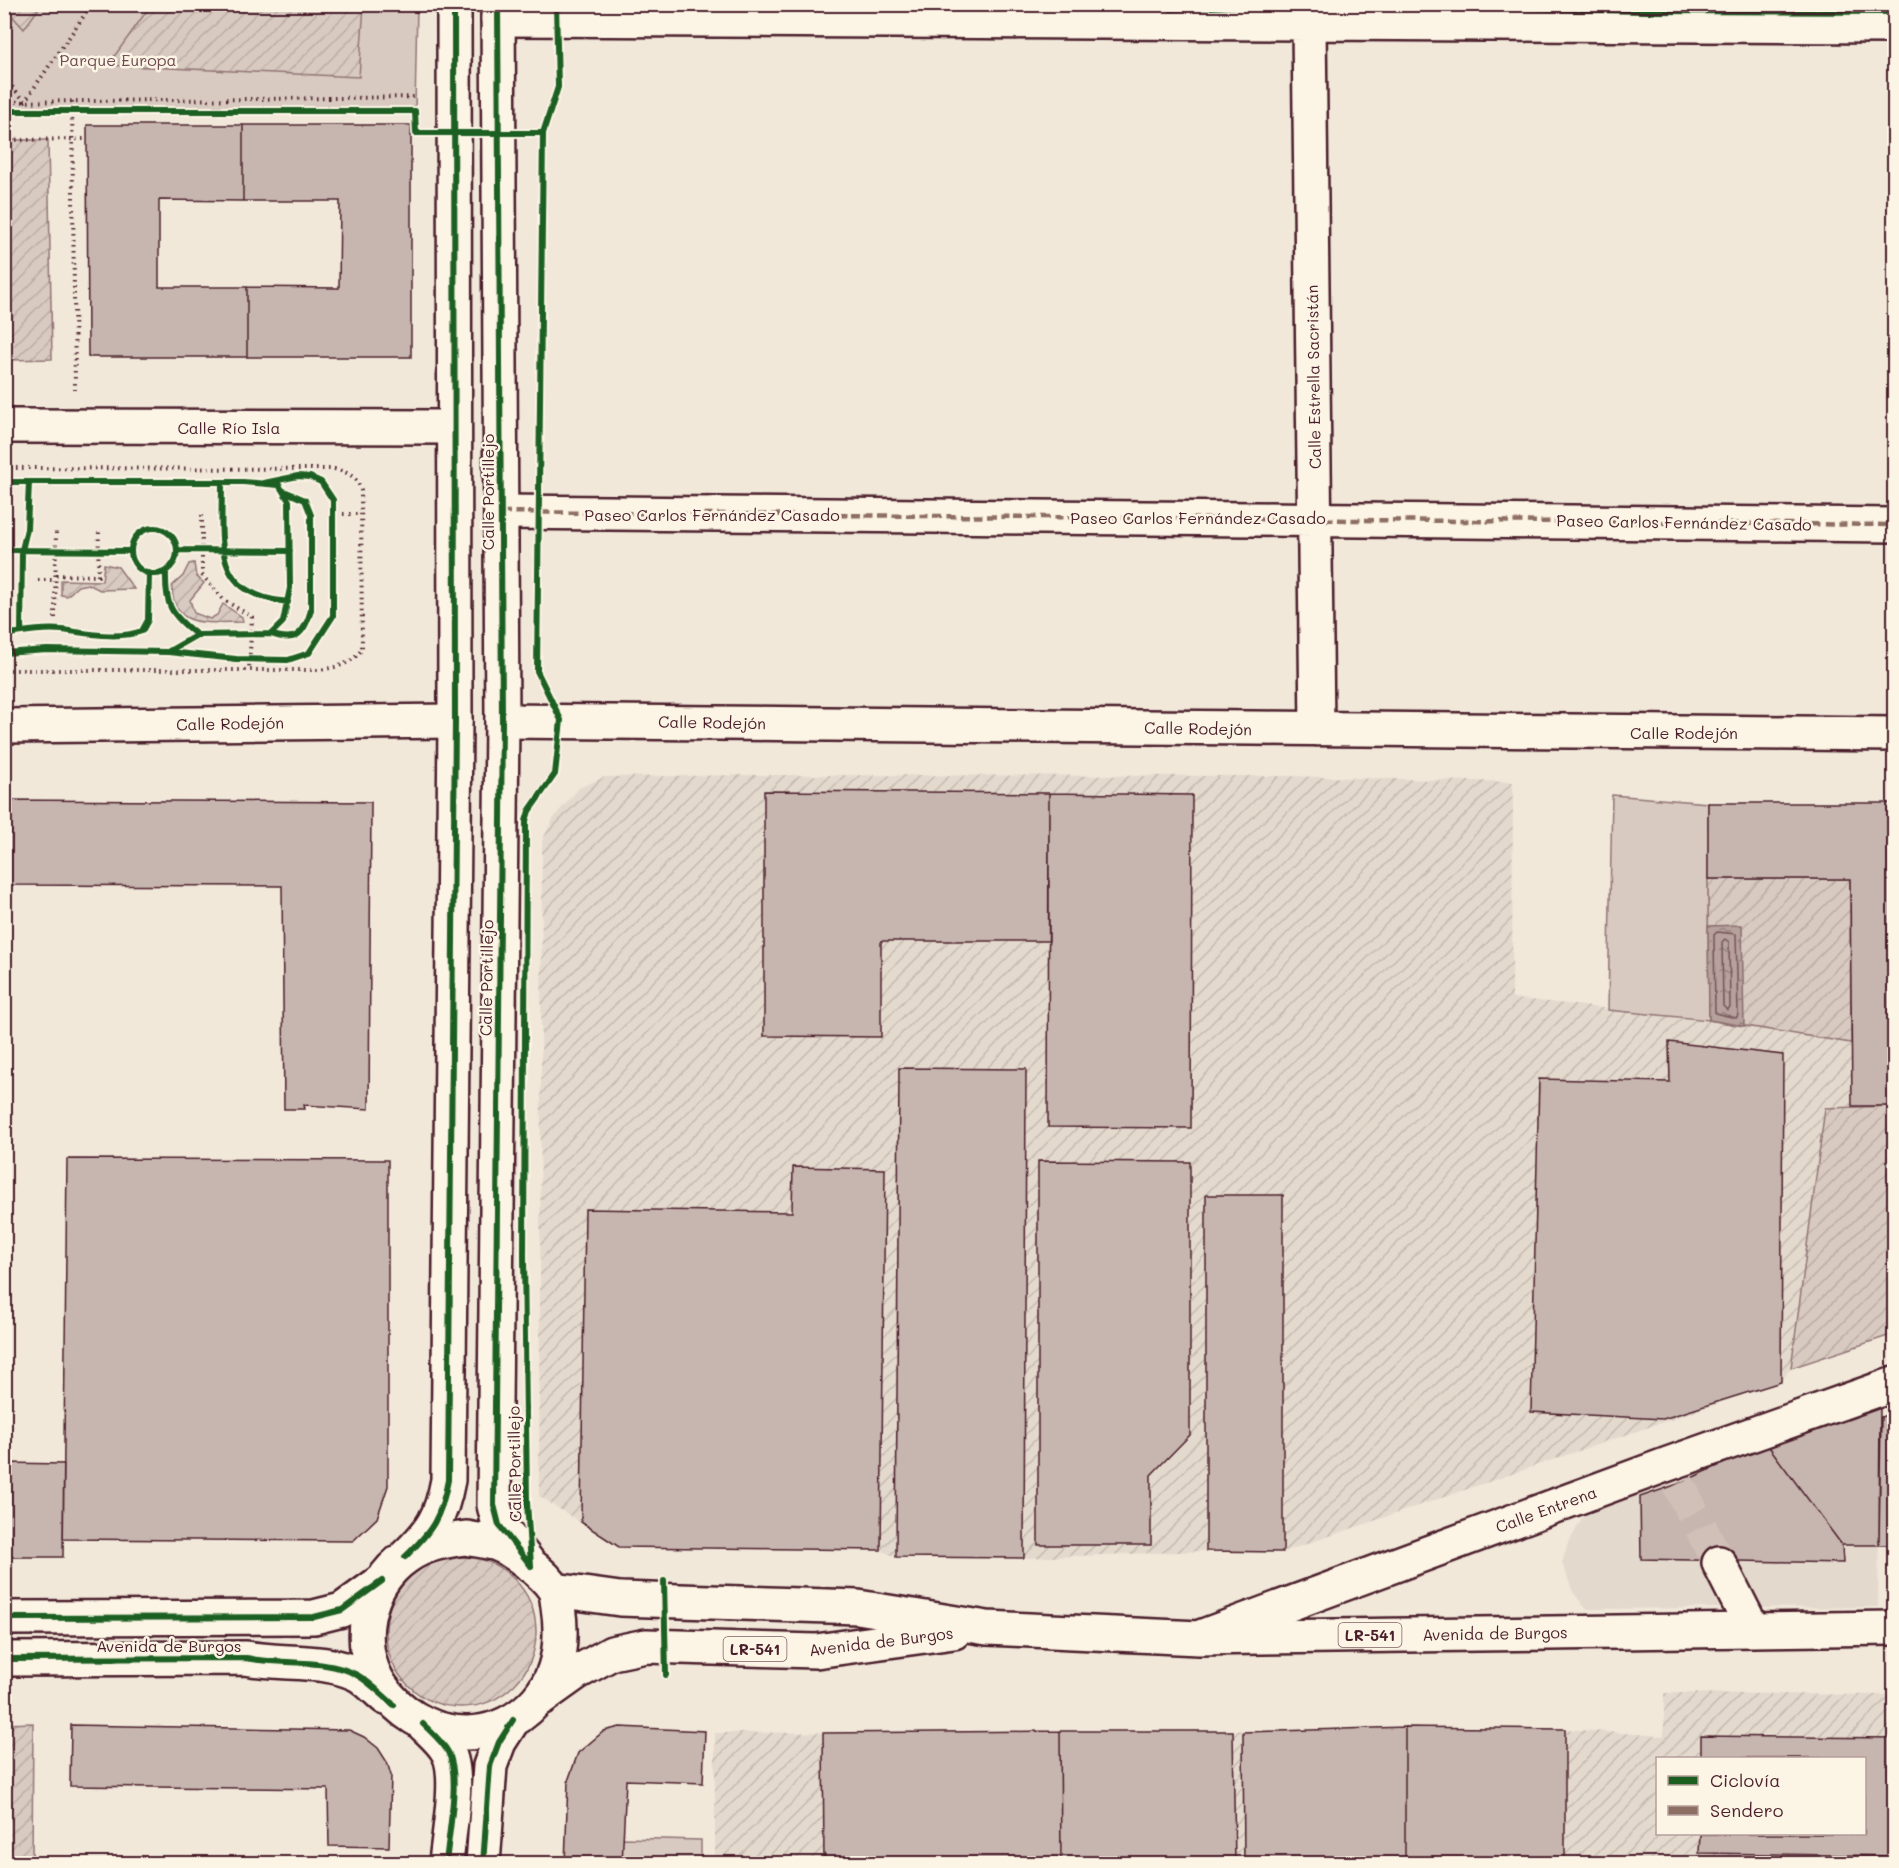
<svg xmlns="http://www.w3.org/2000/svg" width="1899" height="1868" viewBox="0 0 1899 1868" font-family="Mali,sans-serif">
<style>
.built{fill:#e4d9cd}
.industrial{fill:url(#industrial-furrows);fill-rule:evenodd}
.park{fill:#d8cac0;stroke:#917476;stroke-width:1.5}
.garden{fill:url(#garden-furrows);stroke:#917476;stroke-width:1.5}
.water{fill:url(#water-ripples);stroke:#8b6d6f;stroke-width:1.5}
.lines{fill:none;stroke-linecap:round;stroke-linejoin:round}
.shore{stroke:#755358;stroke-width:1.5}
.building{fill:#c7b6af;stroke:#4a1f2b;stroke-width:1.5}
.minor-tunnel{stroke:#d0c0b7;stroke-width:33;stroke-dasharray:33 16;stroke-linecap:butt}
.minor-casing{stroke:#4a1f2b;stroke-width:38}
.major-casing{stroke:#4a1f2b;stroke-width:38}
.path{stroke:#4a1f2b;stroke-width:4;stroke-dasharray:1.5 4.5;stroke-linecap:butt}
.minor{stroke:#fcf5e5;stroke-width:33}
.major{stroke:#fcf5e5;stroke-width:33}
.quiet{stroke:#8d6e63;stroke-width:4.5;stroke-dasharray:9 4.5;stroke-linecap:butt}
.cycleway-casing{stroke:#fcf5e5;stroke-width:10}
.cycleway{stroke:#1b5e20;stroke-width:6}
.labels{text-anchor:middle;dominant-baseline:central;stroke-width:5;stroke-linejoin:round;paint-order:stroke}
.shield{fill:#fcf5e5;stroke:#7f5f63;stroke-width:1.5}
.shield-label{font-size:15px;font-weight:bold;fill:#4a1f2b}
.park-label{font-size:16px;fill:#6e4a50;stroke:#fcf5e5}
.street-label{font-size:16px;fill:#4a1f2b;stroke:#fcf5e5}
</style>
<defs>
<pattern id="industrial-furrows" width="10" height="10" patternUnits="userSpaceOnUse" patternTransform="scale(1.5)"><rect width="10" height="10" fill="#e4d9cd"/><path d="M-1 1l2-2M0 10L10 0M9 11l2-2" fill="none" stroke="#c5bab0"/></pattern>
<pattern id="garden-furrows" width="10" height="10" patternUnits="userSpaceOnUse" patternTransform="scale(1.5)"><rect width="10" height="10" fill="#d8cac0"/><path d="M-1 1l2-2M0 10L10 0M9 11l2-2" fill="none" stroke="#bbada5"/></pattern>
<pattern id="water-ripples" width="26" height="14" patternUnits="userSpaceOnUse" patternTransform="scale(1.5)"><rect width="26" height="14" fill="#b6a19c"/><path d="M2 4q2-2 4 0t4 0M15 11q2-2 4 0t4 0" fill="none" stroke="#96837f"/></pattern>
</defs>
<rect width="100%" height="100%" fill="#f1e8da"/>
<filter id="ink" filterUnits="userSpaceOnUse"><feTurbulence type="fractalNoise" baseFrequency=".0167" numOctaves="2"/><feDisplacementMap in="SourceGraphic" scale="12" xChannelSelector="R" yChannelSelector="G"/><feConvolveMatrix kernelMatrix="1 2 1 2 8 2 1 2 1" color-interpolation-filters="sRGB"/></filter>
<g filter="url(#ink)">
<!-- built -->
<path class="built" d="M1880,1407L1878,1607L1586,1609L1573,1592L1562,1563L1567,1546L1592,1500Z"/>
<!-- industrial -->
<path class="industrial" d="M751,775L1285,776L1513,782L1512,998L1709,1020L1851,1043L1852,1106L1825,1108L1791,1368L1781,1382L1283,1552L1206,1551L1024,1558L896,1557L881,1550L619,1547L539,1496L542,841L554,817L579,788L604,777Z
M1664,1693L1894,1695V1863H715V1733L1565,1729L1664,1736ZM1658,1758H1864V1834H1658Z"/>
<!-- park -->
<path class="park" d="M4,5H417L415,111L5,115Z
M1612,795L1708,803L1709,1020L1608,1010Z
M622,1838L701,1840V1863L622,1864Z"/>
<!-- garden -->
<path class="garden" d="M5,4H41V5L24,29L5,8Z
M151,5H364L359,77L108,65Z
M5,140H48L52,359L9,360Z
M194,563L196,576L204,583L190,600L194,613L210,619L217,615L223,604L242,617L243,622C211,622 172,631 172,586L183,576L189,564Z
M104,564L118,567L134,589L100,590L88,584L78,586L67,596L61,595V580L102,581Z
M1708,879H1850L1851,1043L1709,1020Z
M1894,1106V1334L1791,1368L1825,1108Z
M386 1632a75 75 0 1 1 150 0a75 75 0 1 1-150 0Z
M33,1723L32,1863H5V1724Z"/>
<!-- water -->
<path class="water" d="M1742,925L1744,1026L1709,1020L1708,926Z"/>
<g class="lines">
<!-- shore -->
<path class="shore" d="M1717,932L1736,934L1738,1015L1736,1018L1715,1013L1714,935Z
M1725,939L1729,942L1730,1007L1727,1010L1723,1006L1722,942Z"/>
</g>
<!-- building -->
<path class="building" d="M87,125H243V201L159,200V287H247V357H88Z
M243,125H411V357H247V287L339,288L340,201H243Z
M764,791L1049,793V941H881V1037L764,1036Z
M1049,793L1192,795L1191,1128L1048,1127Z
M4,800L371,802L369,1109L304,1105L305,1109H284L282,886L4,885Z
M1708,803H1894V1106H1852L1850,879H1708Z
M1669,1042L1783,1055L1781,1382L1663,1419L1531,1412L1539,1079L1670,1082Z
M899,1068L1026,1069L1024,1558L896,1557Z
M67,1159L388,1160V1486L377,1518L353,1541L63,1539Z
M1038,1161L1190,1162V1435L1151,1475V1545H1038Z
M793,1167L885,1169L881,1550L619,1547L581,1522L585,1209L792,1212Z
M1206,1195H1283V1552L1206,1551Z
M1880,1407L1879,1545H1842L1767,1444Z
M1894,1412V1545H1879L1881,1417Z
M1767,1444L1842,1545L1843,1563L1641,1559L1640,1497L1678,1484Z
M4,1463L64,1464L63,1557H4Z
M71,1725L349,1730L364,1737L378,1748L387,1762L391,1775L389,1847L329,1846L328,1789L70,1786Z
M620,1727L705,1731L703,1783L626,1780L622,1864H565L568,1781L578,1753L604,1731Z
M1405,1727L1565,1729V1864H1405Z
M1405,1727V1864H1244L1243,1732Z
M1060,1731H1233L1235,1864H1061Z
M1060,1731L1061,1864H824L823,1733Z
M1701,1736L1894,1738V1856L1699,1853L1700,1834H1864V1758H1701Z"/>
<g class="lines">
<!-- minor-tunnel -->
<path class="minor-tunnel" d="M1678,1484L1719,1563"/>
<defs>
<path id="minor" d="M498,19L1894,26
M1309,25L1317,729
M4,426L453,427
M501,512L1894,525
M502,721L1894,734
M4,726L455,721
M1719,1563L1752,1628
M1203,1636L1668,1464L1894,1384"/>
<path id="major" d="M498,4L502,721L494,1505L499,1525L531,1566
M466,1538C476,1540 487,1541 497,1544C513,1550 545,1574 554,1589C557,1593 557,1601 558,1606C563,1639 560,1674 537,1700C492,1751 418,1740 381,1686C354,1646 365,1585 406,1557C424,1544 444,1541 466,1538Z
M405,1557C432,1531 441,1518 448,1480L455,721L454,4
M555,1590L620,1599L858,1607L987,1628L1199,1638L1894,1628
M4,1618L314,1617L342,1610L382,1581
M4,1659L246,1658C282,1665 323,1658 357,1674C367,1679 377,1691 386,1698
M541,1698L576,1673L612,1653L646,1646L816,1651L954,1632
M423,1724C432,1733 442,1741 448,1752C461,1776 448,1835 446,1864
M483,1864L490,1766L499,1742L513,1720"/>
</defs>
<!-- minor casing -->
<use href="#minor" class="minor-casing"/>
<!-- major casing -->
<use href="#major" class="major-casing"/>
<!-- path -->
<path class="path" d="M4,78L25,101L92,4
M72,101L75,390
M4,102L418,97
M4,140L88,139
M4,468L334,469C348,472 358,477 361,491L362,649C351,665 337,667 319,670H4
M343,514H361
M202,515V575L224,600L252,617L249,670
M56,575L98,576L99,529
M38,580H56
M55,618L56,529"/>
<!-- minor -->
<use href="#minor" class="minor"/>
<!-- major -->
<use href="#major" class="major"/>
<!-- quiet -->
<path class="quiet" d="M501,512L1894,525"/>
<defs>
<path id="cycleway" d="M498,4L502,721L494,1505L499,1525L531,1566
M1164,4L1171,9L1264,4
M1351,4L1646,11L1894,12
M4,111H415L416,133H543
M4,482H243L279,485L289,501L290,588L283,622L271,634L197,635L169,651
M222,482C222,543 211,595 288,602
M131 551a23 23 0 1 1 46 0a23 23 0 1 1-46 0Z
M4,550L131,551
M178,550L290,551
M166,571C165,605 170,614 197,635
M21,632L22,550L27,529L29,482
M271,634C295,643 304,635 311,610V515L305,500L284,491
M4,635C23,632 43,628 62,630C87,633 117,640 142,631L148,620L149,573
M4,653L47,650L168,652L236,659L288,660L309,653L333,616V500L321,482L310,477L298,476L264,483
M405,1557C432,1531 441,1518 448,1480L455,721L454,4
M531,1566L527,1502L524,1256L526,821L529,811L555,774L561,720L537,671L543,133L558,87L556,4
M664,1581L666,1675
M4,1618L314,1617L342,1610L382,1581
M4,1659L246,1658C280,1665 326,1658 357,1675C370,1682 382,1695 394,1705
M423,1724C432,1733 442,1741 448,1752C461,1776 448,1835 446,1864
M483,1864L490,1766L499,1742L513,1720"/>
</defs>
<!-- cycleway casing -->
<use href="#cycleway" class="cycleway-casing"/>
<!-- cycleway -->
<use href="#cycleway" class="cycleway"/>
</g>
</g>
<g class="labels">
<!-- shield labels -->
<g class="shield">
<rect x="1338.5" y="1623" width="63" height="24" rx="4.5"/>
<rect x="723.5" y="1637" width="63" height="24" rx="4.5"/>
</g>
<g class="shield-label">
<text x="1370" y="1635">LR-541</text>
<text x="755" y="1649">LR-541</text>
</g>
<!-- park labels -->
<g class="park-label">
<text x="118" y="59">Parque Europa</text>
</g>
<!-- street labels -->
<g class="street-label">
<text transform="translate(1313 377) rotate(-91)">Calle Estrella Sacristán</text>
<text x="229" y="427">Calle Río Isla</text>
<text transform="translate(487 492) rotate(-90)">Calle Portillejo</text>
<text x="712" y="514">Paseo Carlos Fernández Casado</text>
<text x="1198" y="517">Paseo Carlos Fernández Casado</text>
<text transform="translate(1684 522) rotate(1)">Paseo Carlos Fernández Casado</text>
<text transform="translate(712 722) rotate(1)">Calle Rodejón</text>
<text transform="translate(230 723) rotate(-1)">Calle Rodejón</text>
<text transform="translate(1198 728) rotate(1)">Calle Rodejón</text>
<text x="1684" y="732">Calle Rodejón</text>
<text transform="translate(486 978) rotate(-89)">Calle Portillejo</text>
<text transform="translate(514 1464) rotate(-91)">Calle Portillejo</text>
<text transform="translate(1546 1509) rotate(-20)">Calle Entrena</text>
<text transform="translate(1495 1633) rotate(-1)">Avenida de Burgos</text>
<text transform="translate(881 1641) rotate(-7)">Avenida de Burgos</text>
<text x="169" y="1645">Avenida de Burgos</text>
</g>
</g>
<!-- margin -->
<rect width="1899" height="1868" fill="none" stroke="#fcf5e5" stroke-width="24"/>
<rect x="12" y="12" width="1875" height="1844" fill="none" stroke="#4a1f2b" stroke-width="2" filter="url(#ink)"/>
<!-- legend -->
<rect x="1656" y="1757" width="210" height="78" fill="#fcf5e5" stroke="#b59f9b" stroke-width="1.5"/>
<rect x="1668" y="1776" width="30" height="9" fill="#1b5e20" stroke="#b59f9b" stroke-width="1.5"/>
<text x="1710" y="1787" font-size="18" fill="#4a1f2b">Ciclovía</text>
<rect x="1668" y="1806" width="30" height="9" fill="#8d6e63" stroke="#b59f9b" stroke-width="1.5"/>
<text x="1710" y="1817" font-size="18" fill="#4a1f2b">Sendero</text>
</svg>
